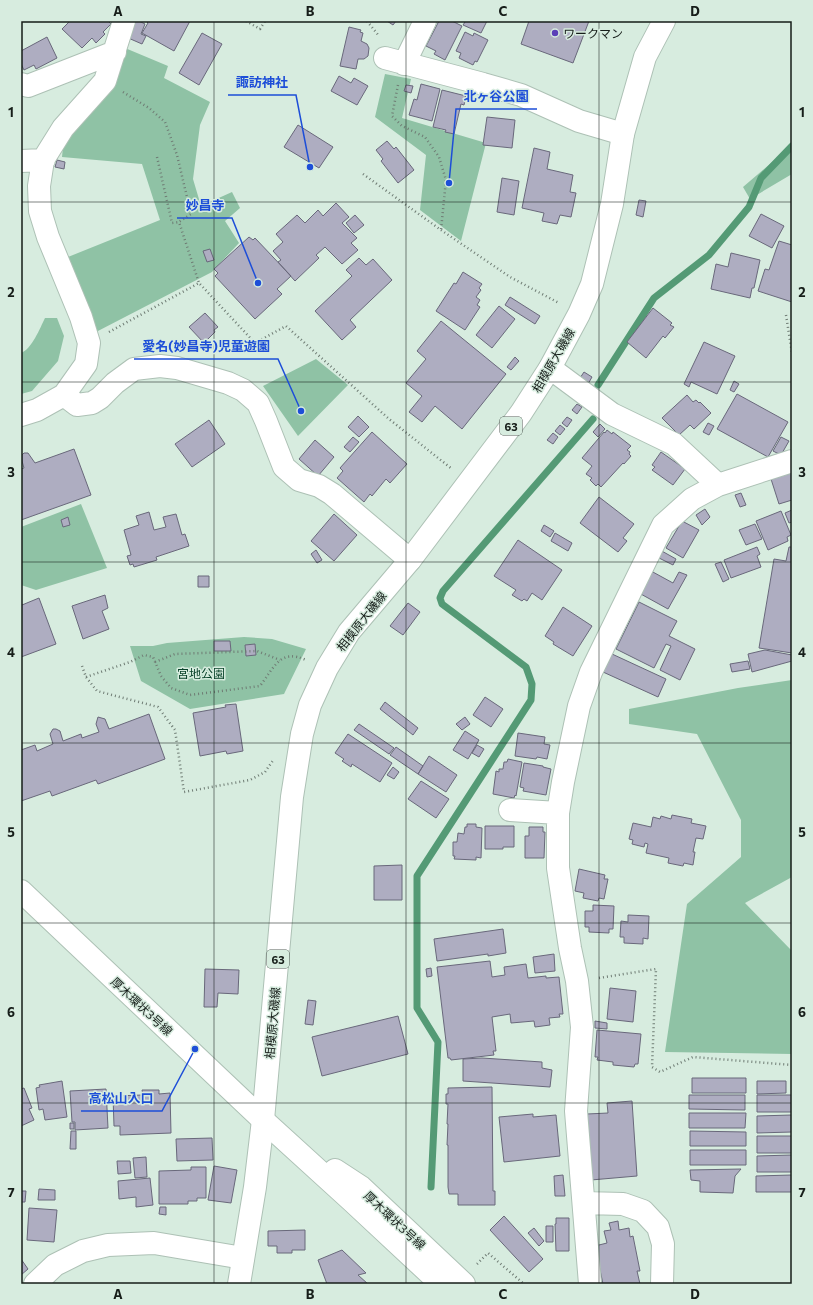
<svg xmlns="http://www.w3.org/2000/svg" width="813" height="1305" viewBox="0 0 813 1305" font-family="Commissioner,'Noto Sans JP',sans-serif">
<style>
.green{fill:#8fc2a5}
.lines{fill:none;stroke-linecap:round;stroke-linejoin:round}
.stream{stroke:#549a75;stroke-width:7}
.building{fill:#aeadc1;stroke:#69687b}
.minor-casing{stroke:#adc1b5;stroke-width:24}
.major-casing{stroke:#adc1b5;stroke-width:24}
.path{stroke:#6f7c74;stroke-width:2.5;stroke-dasharray:1 3;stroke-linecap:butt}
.minor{stroke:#fff;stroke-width:22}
.major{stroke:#fff;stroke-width:22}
.grid{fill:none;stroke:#161d19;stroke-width:1;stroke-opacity:0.55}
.poi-dot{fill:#5b3fb7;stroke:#d7ecdf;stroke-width:1.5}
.labels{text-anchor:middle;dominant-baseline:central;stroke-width:3;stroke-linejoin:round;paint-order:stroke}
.shield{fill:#d7ecdf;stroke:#505b54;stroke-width:1}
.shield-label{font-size:11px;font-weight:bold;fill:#161d19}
.poi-label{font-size:12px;fill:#161d19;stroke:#d7ecdf;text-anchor:start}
.street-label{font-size:12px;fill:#161d19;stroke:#d7ecdf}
.park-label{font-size:12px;fill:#084229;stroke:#d7ecdf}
.leader{fill:none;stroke:#1d4ed8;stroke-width:1.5}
.callout-dot{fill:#1d4ed8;stroke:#d7ecdf;stroke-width:1.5}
.callout-label{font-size:13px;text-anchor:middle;font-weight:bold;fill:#1d4ed8;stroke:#d7ecdf;stroke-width:3;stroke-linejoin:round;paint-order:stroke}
.neatline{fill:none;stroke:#161d19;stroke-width:1.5}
.grid-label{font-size:13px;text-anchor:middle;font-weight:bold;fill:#161d19}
</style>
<rect width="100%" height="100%" fill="#d7ecdf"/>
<!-- green -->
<path class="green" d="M125,48L168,66L164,78L210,102L200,125L193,179L201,206L232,192L240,208L225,221L239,243L212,272L96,332L68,257L160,220L142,164L62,157L63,147Z
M385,74L411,79L402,118L486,143L461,241L420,210L426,155L375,117Z
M792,142V174L750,199L743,187L778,157Z
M45,318H57L64,336L58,361L32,391L21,394V353C32,349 40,328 45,318Z
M316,359L348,385L298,436L263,386Z
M81,504L107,568L36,590L21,585V527Z
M244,637L272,639L306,649L284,694L190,709L141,681L130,646H153L167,643Z
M792,680V877L745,903L792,951V1054L665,1052L687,904L741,857V820L697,734L629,724V709L738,688Z"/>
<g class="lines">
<!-- stream -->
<path class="stream" d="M598,385L654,298L709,255L749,207L761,178L792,146
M431,1187L438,1042L417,1008V876L531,700L532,684L526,667L442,604L440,598L443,591L593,419"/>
</g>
<!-- building -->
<path class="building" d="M70,21H108L111,24L103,32L105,34L96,43L92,38L82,48L62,29Z
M133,21H139L145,24L141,34L146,36L142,44L126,37Z
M146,21H190L174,51L142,33L148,23Z
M387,21H396L393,25Z
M439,21H452L462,26L445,60L434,54L436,51L426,46Z
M463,21H487L481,33L463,25L465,22Z
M529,21H589L573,63L521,44Z
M349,27L361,30L360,32L363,33L361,41L367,44L369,48L368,56L364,59H358L356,69L340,66Z
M465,32L473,36L474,33L488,40L477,62L475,61L473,65L459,58L461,53L456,51Z
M202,33L222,44L199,85L179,73Z
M47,37L57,58L36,69L34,65L24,70L21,64V51Z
M339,76L351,83L354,78L368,86L357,105L331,91Z
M421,84L440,89L432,121L409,115L414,99L417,100Z
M406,85L413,86L411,93L404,91Z
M442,90L466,96L464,105L461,104L454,134L445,132L446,130L433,127Z
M487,117L515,120L512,148L483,145Z
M298,125L333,147L319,168L284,147Z
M387,141L394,149L396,147L414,170L398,183L381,161L383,159L376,150Z
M534,148L550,152L547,169L573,175L570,192L576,193L571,217L560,215L557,224L542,221L544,213L522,208Z
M57,160L65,162L64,169L55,167Z
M502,178L519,181L514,215L497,212Z
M639,200L646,201L643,217L636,215Z
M336,203L349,217L342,223L357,238L351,243L358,250L342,264L325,247L316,255L319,258L295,281L278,262L281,260L273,251L283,242L276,234L297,215L305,223L318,210L323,216Z
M761,214L784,226L772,248L749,236Z
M355,215L364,225L354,233L346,223Z
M249,237L253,240L255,238L291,276L277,289L282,294L255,319L215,276L218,273L214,269Z
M779,241L792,245V302L758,291L765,269L769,270Z
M210,249L214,260L207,262L203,251Z
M731,253L760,260L754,288H752L750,298L711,289L716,264L728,267Z
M359,258L366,265L373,259L392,280L350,320L356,327L342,340L315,311L352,276L346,270Z
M463,272L482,284L479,288L481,290L476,297L480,300L477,305L480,307L465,330L436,311L454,283L456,284Z
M510,297L540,316L535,324L505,305Z
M499,306L515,319L492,348L476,335Z
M653,308L672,323L670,325L674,327L665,338L663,336L646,358L627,342Z
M205,313L218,327L214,330L215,332L204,343L189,327Z
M441,321L506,374L462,429L435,406L422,422L409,412L422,396L406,383L426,359L417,351Z
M704,342L735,356L717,394L691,382L689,387L684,384Z
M515,357L519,361L511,370L507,367Z
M584,372L592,377L588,384L580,378Z
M734,381L739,384L734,392L730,390Z
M737,394L788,422L768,457L717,429Z
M687,395L693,402L696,400L699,403L700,402L711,413L694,429L690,425L679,435L662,418Z
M577,404L582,407L577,414L572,410Z
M358,416L369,427L359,437L348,427Z
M567,417L572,420L567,427L562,423Z
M209,420L225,444L192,467L175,444Z
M708,423L714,426L709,435L703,432Z
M600,424L605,429L598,437L593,432Z
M560,425L565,429L560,435L555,431Z
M607,430L612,434L613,432L631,446L627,450L630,452L629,454L631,456L624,464L623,463L601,487L598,484L596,486L590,480L592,478L586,474L592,466L582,458L604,432L605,433Z
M372,432L407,464L390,483L386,479L372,496L370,494L364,502L337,478L343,471L340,468Z
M553,433L558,437L553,444L547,440Z
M353,437L359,442L350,452L344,447Z
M781,437L789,441L781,455L773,451Z
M315,440L334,457L318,476L299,459Z
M74,449L91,495L21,520V469L24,468L22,461V455L24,453H28L35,463Z
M661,452L685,469L673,485L652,470L655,467L652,465Z
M792,472V500L779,504L771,479Z
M741,493L746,505L740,507L735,495Z
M599,497L634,524L623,538L627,541L618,552L580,523Z
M705,509L710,517L702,525L696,515Z
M792,510V522L789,523L785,513Z
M781,511L791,535L787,537L788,541L768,550L756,521Z
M149,512L154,530L166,527L163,517L176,514L182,535L185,534L189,546L156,557L157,560L134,567L133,564L130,565L127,556L131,555L124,530L139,525L136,516Z
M334,514L357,535L334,561L311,541Z
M68,517L70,525L63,527L61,520Z
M682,521L699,530L683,558L666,548Z
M755,524L762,539L746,545L739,530Z
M544,525L554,531L550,537L541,531Z
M555,533L572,543L568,551L551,541Z
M518,540L562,570L542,600L532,593L527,601L524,599L522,601L512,595L516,590L494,576Z
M757,547L760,554L757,556L761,567L731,578L724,560Z
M789,547H792V653L759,648L774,559L786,561Z
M316,550L322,560L317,563L311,554Z
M660,550L676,559L673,565L657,557Z
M721,562L729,579L723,582L715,564Z
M651,571L673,583L679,572L687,575L668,609L639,593Z
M198,576H209V587H198Z
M105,595L108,608L102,611L109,629L83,639L72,606Z
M39,598L56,644L21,657V603L22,605Z
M639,602L677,621L669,636L695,649L680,680L660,670L671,646L666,644L654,668L616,649Z
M408,603L420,612L403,635L390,626Z
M563,607L592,626L573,656L553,644L554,642L545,636Z
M214,641H230L231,651H214Z
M255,644L256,655L246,656L245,645Z
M765,650L792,655V661L752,672L748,654Z
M612,654L666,679L658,697L603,672Z
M748,661L750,669L732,672L730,664Z
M485,697L503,709L491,727L473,715Z
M385,702L418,728L413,735L380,709Z
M236,704L243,751L227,754L226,751L200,756L193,713L226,707L225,705Z
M149,714L165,759L98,784L96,780L52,796L50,791L21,801V750L35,745L37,751L53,744L50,734L53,729H56L60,731L63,741L81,734L82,738L99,732L96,724L98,717L105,719L109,729Z
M465,717L470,724L462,730L456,724Z
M359,724L394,748L389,754L354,730Z
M465,731L479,740L468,759L453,750Z
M518,733L545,737L544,744L550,745L547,759L537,757L536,759L515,756Z
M348,734L392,763L380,782L352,764L351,767L342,761L344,759L335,753Z
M477,745L484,749L479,757L472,753Z
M396,747L423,766L418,774L390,755Z
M429,756L457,775L446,792L418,774Z
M508,759L522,762L516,796L515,795L514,798L493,794L496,771L499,772V769H503L504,762H507Z
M524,763L543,766V767L551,769L546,795L523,791L524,788L520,787Z
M393,767L399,772L394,779L387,775Z
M421,781L449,799L436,818L408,799Z
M672,815L692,819L691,823L706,826L703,839L696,838L693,852H695L693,865L684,863L683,866L668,863L669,858L646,853L648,844L645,843L644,847L632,844L633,840L629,839L633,823L651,827L653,817L660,819L661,816L671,819Z
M467,824H476V827L482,828L481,858L476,857V860L454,859L455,856H453V842H457L458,833L464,834L465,827H467Z
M485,826H514V847H503V849H485Z
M529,827H543V832H545L544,858H525V836H529Z
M402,865V900H374V866Z
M579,869L605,875L604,879H608L604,899L599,898L598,901L583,898L584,893L575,891Z
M593,905L614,906L613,929H609V933L589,932V927H585V911H593Z
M628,915L649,916L648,939L643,938V944L624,943V937H620L621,921L628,922Z
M503,929L506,953L488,956V954L437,961L434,939Z
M554,954L555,971L535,973L533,957Z
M490,961L492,977L505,975L504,967L526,964L528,978L546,976V978L559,977L563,1014H559L560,1017L549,1018L550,1025L535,1027L534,1021L511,1023L510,1014L492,1017L496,1051H493L494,1055L451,1060L450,1058H448L437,967Z
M431,968L432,976L427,977L426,969Z
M205,969L239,970L238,994L218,993L217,1007H204Z
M610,988L636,991L633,1022L607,1019Z
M308,1000L316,1001L313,1025L305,1024Z
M398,1016L408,1054L322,1076L312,1037Z
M595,1021L607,1023V1029L595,1028Z
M597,1030L641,1034L638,1064H635L634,1067L613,1065V1062L597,1060L598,1057H595Z
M482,1058L542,1062V1068L552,1070L550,1087L463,1081V1059Z
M692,1078H746V1093H692Z
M62,1081L67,1117L45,1120L43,1109L39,1110L36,1088L40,1087L39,1085Z
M757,1081H786V1093L757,1094Z
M492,1087L493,1191H495V1205H458V1194H449L448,1187V1145H447L448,1124H447L448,1104H446V1094H448V1088Z
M24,1088L32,1108L29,1109L34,1120L21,1126V1089Z
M106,1089L108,1128L75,1130V1122H72L70,1091Z
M142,1090H159V1094L170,1093L171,1133L120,1135V1126H114L113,1096L143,1095Z
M689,1095H745V1110L689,1109Z
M757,1095H792V1112H757Z
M632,1101L637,1176L591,1180L587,1114L608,1113L607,1103Z
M689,1113H746L745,1128H689Z
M533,1114V1117L556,1115L560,1156L504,1162L499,1117Z
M792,1115V1132L757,1133V1116Z
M70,1123H74V1129H70Z
M71,1131H76V1149H70Z
M690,1131L746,1132V1146H690Z
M757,1136H792V1153H757Z
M212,1138L213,1160L177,1161L176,1139Z
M690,1150H746V1165H690Z
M792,1155V1172H757V1156Z
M146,1157L147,1177L135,1178L133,1158Z
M117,1161H130L131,1173L118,1174Z
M214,1166L237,1170L231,1203L208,1200Z
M191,1167H206V1198H197V1201H188V1204H159V1171L191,1170Z
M741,1169L735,1176L733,1193L700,1192V1181L691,1180L690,1170Z
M563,1175L565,1196H555L554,1176Z
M792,1175V1192H756V1176Z
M150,1178L153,1205L136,1207V1197L119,1199L118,1181Z
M39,1189L55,1190V1200H38Z
M21,1191H26L25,1202H21Z
M160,1207H166V1215L159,1214Z
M29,1208L57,1210L54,1242L27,1240Z
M504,1216L543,1259L529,1272L490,1230Z
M556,1218H569V1251H556L555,1224H556Z
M618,1221L619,1230L629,1228L630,1237L633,1236L640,1271H637L640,1284H603L595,1246L607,1243L604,1231L611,1230L609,1223Z
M546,1226H553V1242H546Z
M534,1228L544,1241L539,1246L528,1233Z
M305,1230V1250H292V1253H277V1246H268V1231Z
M342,1250L366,1273L358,1275L368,1284H327L318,1260Z
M21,1259L28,1269L21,1275Z"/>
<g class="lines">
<defs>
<path id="minor" d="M385,58L483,84L521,95L579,121L623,134
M404,64L425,21
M21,84L28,86L115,52
M21,161L44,160
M550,368L612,414L674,444L718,485L792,461
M64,395L86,364L89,343L81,317L48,237L40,211L39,186L43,160L63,128L105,81L124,21
M21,415L37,410L64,395L77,405L92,403L100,398L115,383L134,369L160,366L177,368L228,383L243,390L258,403L266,421L284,467L299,480L319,486L332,494L410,560
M510,810L558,813
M21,891L263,1120L352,1201L441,1284
M335,1170L361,1187L464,1284
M584,1203L623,1204L643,1211L658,1227L663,1244L662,1284
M35,1284L55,1265L83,1251L108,1245L154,1243L243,1258
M590,1284L576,1111L582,1027L577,981L570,948L558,868V813L563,782L579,706L591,672L663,525L692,499L718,485"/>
<path id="major" d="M239,1284L255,1187L263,1120L292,797L302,734L310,705L327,668L349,632L410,560L521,413L550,368L579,314L592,284L612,204L623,134L645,57L664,21"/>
</defs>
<!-- minor casing -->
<use href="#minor" class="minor-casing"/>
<!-- major casing -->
<use href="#major" class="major-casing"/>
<!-- path -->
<path class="path" d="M246,21L260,29L265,21
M367,21L379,36
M398,85L392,116L402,126L425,137L439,157L446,180L441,230
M123,92L149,108L165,122L177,155L191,214L179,222L199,283
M157,157L172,223L179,222
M363,174L441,230L510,277L559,303
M786,315L792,353
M109,332L199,283L255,343L286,326L389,419L452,469
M155,662L175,654L257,651L280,660
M82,666L86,677L97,691L158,707L175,730L184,792L250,780L265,772L274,759
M86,677L130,662L144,655L153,657L161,676L171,688L190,695L260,686C274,668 280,648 306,660
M599,978L656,969L652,1067L660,1072L693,1057L792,1065
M477,1264L488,1253L524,1284"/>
<!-- minor -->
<use href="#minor" class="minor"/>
<!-- major -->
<use href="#major" class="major"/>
</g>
<!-- grid -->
<path class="grid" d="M214,21V1284M406,21V1284M599,21V1284M21,202H792M21,382H792M21,562H792M21,743H792M21,923H792M21,1103H792"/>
<!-- markers -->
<circle class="poi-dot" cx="555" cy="33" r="4"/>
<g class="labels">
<!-- shield labels -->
<g class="shield">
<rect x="500" y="417" width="22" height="18" rx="3"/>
<rect x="267" y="950" width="22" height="18" rx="3"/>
</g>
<g class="shield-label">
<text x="511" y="426">63</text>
<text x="278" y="959">63</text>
</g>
<!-- poi labels -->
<g class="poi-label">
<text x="563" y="33">ワークマン</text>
</g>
<!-- street labels -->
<g class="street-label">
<text transform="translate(553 360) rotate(-60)">相模原大磯線</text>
<text transform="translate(361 621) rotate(-52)">相模原大磯線</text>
<text transform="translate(142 1006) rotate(43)">厚木環状3号線</text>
<text transform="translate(272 1023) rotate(-85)">相模原大磯線</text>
<text transform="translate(395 1220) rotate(43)">厚木環状3号線</text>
</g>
<!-- park labels -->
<g class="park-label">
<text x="201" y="673">宮地公園</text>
</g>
</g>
<!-- callouts -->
<path class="leader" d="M310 167L296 95H228M449 183L456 109H537M258 283L232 218H177M301 411L278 359H134M195 1049L162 1111H81"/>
<g class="callout-dot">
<circle cx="310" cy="167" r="4"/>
<circle cx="449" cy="183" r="4"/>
<circle cx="258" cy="283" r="4"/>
<circle cx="301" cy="411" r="4"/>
<circle cx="195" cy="1049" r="4"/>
</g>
<g class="callout-label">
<text x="262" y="87">諏訪神社</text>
<text x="496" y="101">北ヶ谷公園</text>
<text x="205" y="210">妙昌寺</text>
<text x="206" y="351">愛名(妙昌寺)児童遊園</text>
<text x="121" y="1103">高松山入口</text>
</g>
<!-- border -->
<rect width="813" height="1305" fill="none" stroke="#d7ecdf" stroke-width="44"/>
<rect x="22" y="22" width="769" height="1261" class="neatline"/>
<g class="grid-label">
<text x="118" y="16">A</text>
<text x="310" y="16">B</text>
<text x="503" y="16">C</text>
<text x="695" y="16">D</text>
<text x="11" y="117">1</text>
<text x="802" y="117">1</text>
<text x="11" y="297">2</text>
<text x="802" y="297">2</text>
<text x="11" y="477">3</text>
<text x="802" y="477">3</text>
<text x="11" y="657">4</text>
<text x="802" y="657">4</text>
<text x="11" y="837">5</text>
<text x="802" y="837">5</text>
<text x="11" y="1017">6</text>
<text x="802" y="1017">6</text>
<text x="11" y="1197">7</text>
<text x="802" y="1197">7</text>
<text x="118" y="1299">A</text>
<text x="310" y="1299">B</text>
<text x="503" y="1299">C</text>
<text x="695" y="1299">D</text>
</g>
</svg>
